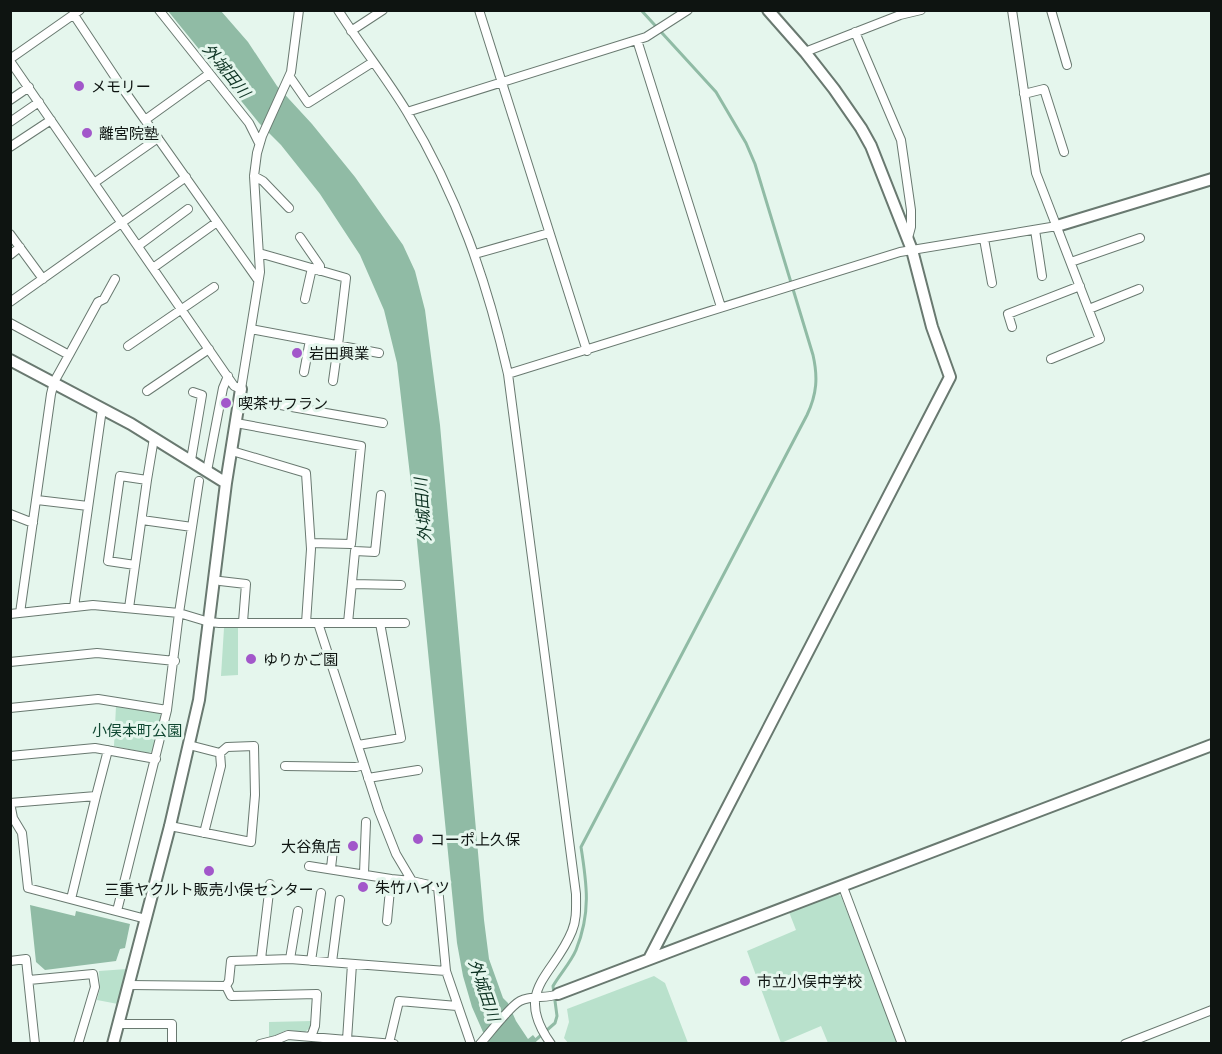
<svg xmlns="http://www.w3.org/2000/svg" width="1222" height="1054" viewBox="0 0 1222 1054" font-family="Lato,'Noto Sans JP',sans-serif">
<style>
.green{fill:#b9e1cc}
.water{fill:#90bba5}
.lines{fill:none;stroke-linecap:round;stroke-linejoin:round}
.stream{stroke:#90bba5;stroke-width:3}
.street-casing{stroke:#697970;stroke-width:10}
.secondary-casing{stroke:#697970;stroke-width:14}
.street{stroke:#fff;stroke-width:8}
.secondary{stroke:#fff;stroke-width:10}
.poi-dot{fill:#a257ca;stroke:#e5f6ed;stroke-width:2}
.labels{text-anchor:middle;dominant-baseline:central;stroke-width:6;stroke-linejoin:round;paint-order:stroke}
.poi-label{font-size:15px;fill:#0e1411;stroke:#e5f6ed;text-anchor:start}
.park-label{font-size:15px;fill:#0f4731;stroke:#e5f6ed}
.water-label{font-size:16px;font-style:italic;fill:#0d3222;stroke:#e5f6ed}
</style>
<rect width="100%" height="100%" fill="#e5f6ed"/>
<!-- green -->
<path class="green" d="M224,628H238V675L221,676Z
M116,706L159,713L162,717L154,751L148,753L114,746Z
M837,894L841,896L898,1043H828L821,1026L781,1043L747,951L796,930L789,912Z
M127,969L118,1004L97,1000L100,988L99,971Z
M654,976L665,983L688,1043L569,1044L564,1038L569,1022L567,1009Z
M312,1021V1026L305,1032L287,1030L269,1038V1022Z"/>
<!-- water -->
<path class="water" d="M168,11H221L248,42L277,86L312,124L355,177L403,245L415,271L425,310L440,425L484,920L489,959L503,998L508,1003L516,1021L528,1039L533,1035L537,1040L535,1043H490L483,1032L472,1007L463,976L457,943L413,501L397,363L384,310L360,255L320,194L281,145L259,123Z
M30,905L75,916L76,911L130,924L125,948L120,949L116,961L45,970L36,962Z"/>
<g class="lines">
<!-- stream -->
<path class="stream" d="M531,1044L555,1023L557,1016L553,986C560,974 571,962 576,950C591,913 587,885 581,847L807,415C817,394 818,377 813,355L755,164L746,143L716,92L641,10"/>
<defs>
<path id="street" d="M159,10L249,123L259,143
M338,10C360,45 386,77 407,112C457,194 487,281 508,374L576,894C576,907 577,919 572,931C554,976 512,990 551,1044
M479,10L587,351
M1012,10L1036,173L1100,339L1051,359
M1051,10L1067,65
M74,15L121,86L258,280
M351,31L383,10
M855,32L901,140L911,210V227L908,238
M637,40L721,307
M805,52L900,15L921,10
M10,59L80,10
M10,61L234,386L241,389L260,272L254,176L257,153L262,136L291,72L299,10
M290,77L308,103L373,62
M1024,94L1044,89L1064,152
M10,100L29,87
M407,112L646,37L688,10
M145,120L209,74
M10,122L39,102
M10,147L51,120
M254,176L263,181L289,208
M94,183L158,138
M1035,230L1042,276
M10,234L43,279
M300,237L320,266V271
M984,239L992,283
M138,246L188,209
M259,253L346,278L338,345
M475,254L549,233
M10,255L20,247
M1071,262L1140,238
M153,268L217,222
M305,299L312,268
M10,302L186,177
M1089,309L1139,289
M10,323L69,355L54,382L51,394L20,613
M1012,327L1008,314L1080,286
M251,329L379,353
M128,346L214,287
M69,355L98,302L104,299L115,279
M304,372L310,340
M508,374L900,252L1057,226
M333,381L338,345
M147,391L209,349
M240,398L383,423
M236,423L361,446L351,544L311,543
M232,451L306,473L311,549L306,623
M191,460L202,395L193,392
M207,471L223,388L228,376
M147,480L154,438
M37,500L88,506
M10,514L33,523
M142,520L192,527
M220,581L246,584L243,622
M352,584L401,585
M74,607L102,409
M129,608L147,480L120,476L108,561L135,565
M10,614L93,605L179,613L209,622L219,623H405
M318,623L379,811L396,854L412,881L438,887L446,971L471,1044
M348,623L355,551L375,552L381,495
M10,662L97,653L175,661
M10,708L98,699L167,710
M358,745L401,738L380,623
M10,756L95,748L156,759
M285,766L356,767L364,765
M368,778L418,770
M96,796L108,750
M10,803L13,818L22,833L28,888L146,919
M10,803L96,796L71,899
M170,826L251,842L255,795L254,746L227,747L220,753L189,745
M204,833L221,766L220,753
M309,866L391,879
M331,868L333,850
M364,873L366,822
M843,887L902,1044
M117,911L167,710L179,613L199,481
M387,921L391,879L412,881
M261,959L270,884
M290,959L298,911
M10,961L26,959L35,1044
M311,961L321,893
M332,962L340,900
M29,980L93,974L95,987L78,1044
M129,985L226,986L229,981L231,961L290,959L446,971
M226,986L231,996L317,994L315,1026L311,1037
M119,1024H172V1044
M347,1040L352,964
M389,1043L399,1001L457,1006
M260,1044L276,1040L288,1035L394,1044
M480,1044C489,1034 510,1006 520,1001C532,995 546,999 558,994
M1125,1044L1212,1010"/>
<path id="secondary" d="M1057,226L1212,179
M10,360L131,424L226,483
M649,959L950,377L932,327L912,250L871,146L861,128L834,89L805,52L768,10
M558,994L1212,745
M113,1044L170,826L199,700L226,483L241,389"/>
</defs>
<!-- street casing -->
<use href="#street" class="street-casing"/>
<!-- secondary casing -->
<use href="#secondary" class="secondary-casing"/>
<!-- street -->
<use href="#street" class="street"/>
<!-- secondary -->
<use href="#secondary" class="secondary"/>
</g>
<!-- markers -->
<g class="poi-dot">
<circle cx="79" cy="86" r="6"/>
<circle cx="87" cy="133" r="6"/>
<circle cx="297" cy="353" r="6"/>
<circle cx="226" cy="403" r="6"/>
<circle cx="251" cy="659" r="6"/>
<circle cx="418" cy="839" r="6"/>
<circle cx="353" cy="846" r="6"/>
<circle cx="209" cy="871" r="6"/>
<circle cx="363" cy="887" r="6"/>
<circle cx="745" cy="981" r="6"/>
</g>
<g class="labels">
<!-- poi labels -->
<g class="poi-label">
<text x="91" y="86">メモリー</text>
<text x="99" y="133">離宮院塾</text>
<text x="309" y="353">岩田興業</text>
<text x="238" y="403">喫茶サフラン</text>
<text x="263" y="659">ゆりかご園</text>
<text x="430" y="839">コーポ上久保</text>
<text x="341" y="846" text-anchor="end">大谷魚店</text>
<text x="375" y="887">朱竹ハイツ</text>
<text x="209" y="889" text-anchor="middle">三重ヤクルト販売小俣センター</text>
<text x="757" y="981">市立小俣中学校</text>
</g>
<!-- park labels -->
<g class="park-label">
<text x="137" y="730">小俣本町公園</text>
</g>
<!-- water labels -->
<g class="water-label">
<text transform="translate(227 70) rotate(51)">外城田川</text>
<text transform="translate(422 510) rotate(-94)">外城田川</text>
<text transform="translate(485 990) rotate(71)">外城田川</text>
</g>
</g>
<!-- border -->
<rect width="1222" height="1054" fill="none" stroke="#0e1411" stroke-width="24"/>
</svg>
